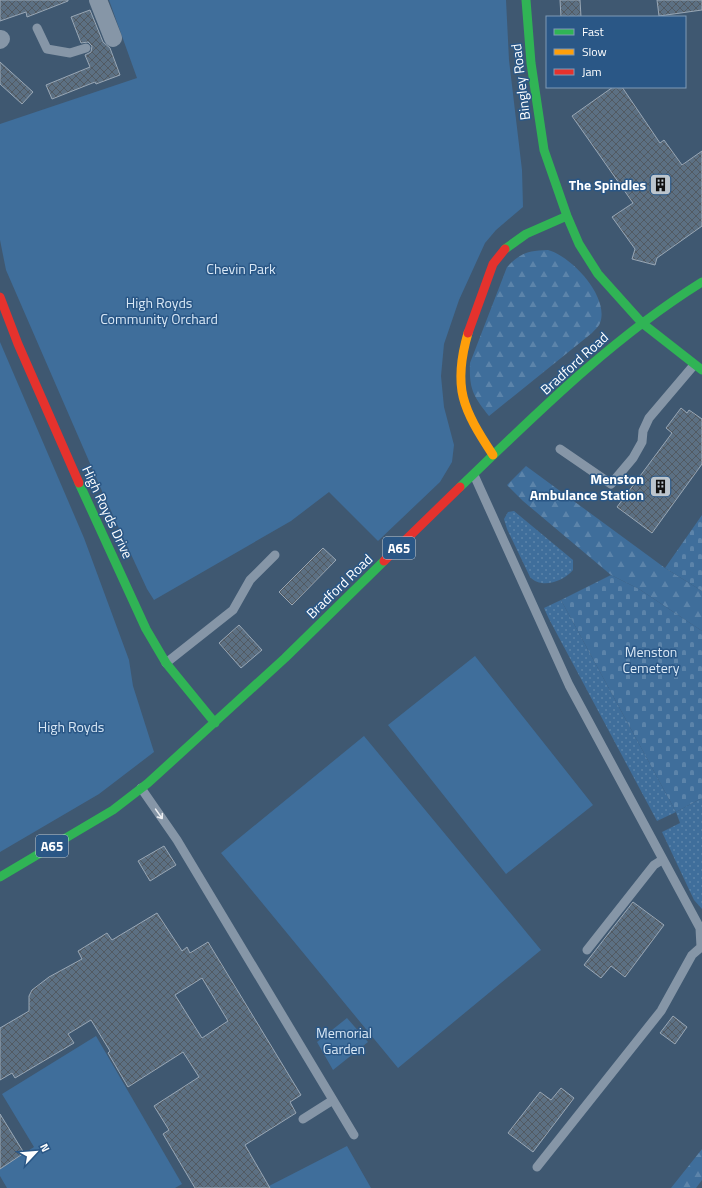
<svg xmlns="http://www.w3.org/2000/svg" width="702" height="1188" viewBox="0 0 702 1188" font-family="'Titillium Web',sans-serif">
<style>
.grass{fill:url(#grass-dots)}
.forest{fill:url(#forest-firs)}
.cemetery{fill:url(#cemetery-stones)}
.green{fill:#3f6e9b}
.building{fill:url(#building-cross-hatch);stroke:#99a7b5;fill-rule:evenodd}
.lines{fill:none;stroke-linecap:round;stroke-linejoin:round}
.lane{stroke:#8696a7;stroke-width:9}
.street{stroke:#8696a7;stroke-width:18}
.fast{stroke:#30b455;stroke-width:9}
.slow{stroke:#ff9f0a;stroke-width:9}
.jam{stroke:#e5322d;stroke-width:9}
.oneway{stroke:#edeff2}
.labels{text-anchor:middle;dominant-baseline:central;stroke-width:3;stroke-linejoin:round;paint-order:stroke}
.shield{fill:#2a5786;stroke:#bfcddb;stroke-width:1}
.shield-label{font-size:13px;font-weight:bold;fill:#fff}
.street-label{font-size:14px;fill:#fff;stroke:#2a5786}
.poi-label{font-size:14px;font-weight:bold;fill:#fff;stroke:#2a5786;text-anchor:end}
.park-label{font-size:14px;fill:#d9e8f6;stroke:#2a5786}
</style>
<defs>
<pattern id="grass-dots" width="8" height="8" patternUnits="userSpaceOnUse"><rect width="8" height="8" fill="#3f6e9b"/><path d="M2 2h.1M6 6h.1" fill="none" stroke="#5c84aa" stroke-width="1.8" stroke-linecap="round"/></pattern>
<pattern id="forest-firs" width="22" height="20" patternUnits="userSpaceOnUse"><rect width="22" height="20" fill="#3f6e9b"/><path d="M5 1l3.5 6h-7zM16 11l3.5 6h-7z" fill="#5c84aa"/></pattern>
<pattern id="cemetery-stones" width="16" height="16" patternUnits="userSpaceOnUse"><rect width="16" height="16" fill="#3f6e9b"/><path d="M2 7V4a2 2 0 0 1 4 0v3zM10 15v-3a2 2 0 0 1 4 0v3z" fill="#5c84aa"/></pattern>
<pattern id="building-cross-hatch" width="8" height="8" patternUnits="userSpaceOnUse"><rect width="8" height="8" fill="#5c7083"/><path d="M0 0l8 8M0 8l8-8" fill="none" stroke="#525a62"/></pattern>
</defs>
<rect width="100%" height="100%" fill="#3f5871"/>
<!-- grass -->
<path class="grass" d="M514,511L573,560V570C563,582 541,589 530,577L507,529L504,519L508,512Z
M561,600L676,812L702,798V909L694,900L662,832L680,823L676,812L657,821L549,619L544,608Z"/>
<!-- forest -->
<path class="forest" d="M548,250C571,256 610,297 600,323C599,326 595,330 592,333L489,416C473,396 469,389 470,363L507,267C522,252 527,251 548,250Z
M526,466L665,568L702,591V631L639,589L611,575L523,501L507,485Z
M702,1149V1180L696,1188H671Z"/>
<!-- cemetery -->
<path class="cemetery" d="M702,515V591L665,568Z
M611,575L639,589L702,631V798L676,812L561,600Z"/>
<!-- green -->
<path class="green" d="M109,0H506L509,60L522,170L523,207L496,230L485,243L459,300L444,344L441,376L444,407L454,445L452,462L440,482L378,541L329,492L291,521L154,600L147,589L105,498L6,270L0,240V124L137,78Z
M0,342L84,538L129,660L133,686L154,752L99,794L0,852Z
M475,656L593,805L506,874L388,725Z
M364,736L541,950L398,1068L221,853Z
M347,1018L368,1042L333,1070L317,1042Z
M96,1036L182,1184L175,1188H7L0,1176V1169L34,1147L2,1094Z
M347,1146L371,1188H266L269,1186Z"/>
<!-- building -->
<path class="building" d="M0,0H68V1L27,17L26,12L0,21Z
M560,0H580L581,17H561Z
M657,0H702V10L659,16Z
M90,10L103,42L110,48L120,75L96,84L95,82L52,99L46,85L90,67L85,55L91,52L92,46L88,42L81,43L71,17Z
M0,62L33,92L22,104L0,84Z
M613,87H622L660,143L664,140L682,165L702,151V226L657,258L655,265L632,259L635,249L612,217L633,203L572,116Z
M681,408L687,413L689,410L702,419V464L652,533L617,507L672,433L666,428Z
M323,548L336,560L292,605L279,592Z
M239,625L262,650L241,668L219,643Z
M164,846L176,865L150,881L138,861Z
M633,902L664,925L625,977L611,966L601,978L584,965Z
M157,913L182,951L187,947L190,953L208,942L301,1095L290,1102L296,1113L245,1145L270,1188H195L163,1134L169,1130L154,1106L199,1077L183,1052L128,1087L108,1053L110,1051L91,1020L68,1034L74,1043L15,1078L12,1073L0,1080V1028L29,1011V996L32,990L49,977L82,959L78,951L107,933L112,940ZM202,978L228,1021L202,1038L175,995Z
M673,1016L687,1027L675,1044L660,1033Z
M561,1088L574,1098L533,1152L508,1133L540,1092L551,1100Z
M0,1114L24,1153L0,1169Z"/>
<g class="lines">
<!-- lane -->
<path class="lane" d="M37,28L47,49L70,53L86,48
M560,449L611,484L633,458L642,442L643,431L649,418L694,365
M474,475L569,685L700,928L701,947L692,955L661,1011L537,1167
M166,663L233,610L250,580L275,555
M141,788L177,840L354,1135
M587,950L654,865L662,860
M303,1119L333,1100"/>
<!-- street -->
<path class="street" d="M98,0L113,38
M0,40L1,39"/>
<!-- fast -->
<path class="fast" d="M526,0L531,63L544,150L567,216L579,244L598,274L642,323L702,370
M505,249L526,234L567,216
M79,483L146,629L166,663L215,723
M460,487C536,414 612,338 702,282
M0,877L113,810L148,783L285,658L384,561"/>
<!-- slow -->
<path class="slow" d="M468,333C452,388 463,409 493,455"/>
<!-- jam -->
<path class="jam" d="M0,297L18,344L79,483
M468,333L493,264L505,249
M384,561L460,487"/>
</g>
<!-- one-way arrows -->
<defs><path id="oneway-shaft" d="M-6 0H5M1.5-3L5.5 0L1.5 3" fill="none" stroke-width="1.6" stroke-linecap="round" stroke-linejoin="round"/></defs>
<use class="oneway" href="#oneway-shaft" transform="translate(159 814) rotate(55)"/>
<!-- icons -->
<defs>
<symbol id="building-square" viewBox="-11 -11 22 22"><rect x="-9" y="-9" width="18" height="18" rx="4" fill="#bcc5cd" stroke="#2a5786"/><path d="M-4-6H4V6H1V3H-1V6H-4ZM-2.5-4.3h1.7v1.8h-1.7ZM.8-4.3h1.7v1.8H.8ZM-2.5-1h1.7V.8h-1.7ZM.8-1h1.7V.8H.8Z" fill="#111"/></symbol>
</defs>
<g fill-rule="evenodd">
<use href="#building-square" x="648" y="172" width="25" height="25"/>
<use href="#building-square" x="648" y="474" width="25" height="25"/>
</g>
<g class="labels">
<!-- shield labels -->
<g class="shield">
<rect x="383" y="537" width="32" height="22" rx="3"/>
<rect x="36" y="835" width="32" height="22" rx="3"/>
</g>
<g class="shield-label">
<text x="399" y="548">A65</text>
<text x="52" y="846">A65</text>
</g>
<!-- street labels -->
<g class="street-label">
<text transform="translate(520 82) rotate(-97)">Bingley Road</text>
<text transform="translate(574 363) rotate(-42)">Bradford Road</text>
<text transform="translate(108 512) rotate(65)">High Royds Drive</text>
<text transform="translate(339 586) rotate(-44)">Bradford Road</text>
</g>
<!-- poi labels -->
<g class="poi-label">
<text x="646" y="184">The Spindles</text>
<text x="644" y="478">Menston<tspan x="644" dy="16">Ambulance Station</tspan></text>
</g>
<!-- park labels -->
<g class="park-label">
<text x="241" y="268">Chevin Park</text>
<text x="159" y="302">High Royds<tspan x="159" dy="16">Community Orchard</tspan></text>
<text x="651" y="651">Menston<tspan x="651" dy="16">Cemetery</tspan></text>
<text x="71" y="726">High Royds</text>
<text x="344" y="1032">Memorial<tspan x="344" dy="16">Garden</tspan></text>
</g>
</g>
<!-- legend -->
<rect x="546" y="16" width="140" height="72" fill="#2a5786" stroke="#7f9ab6"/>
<rect x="554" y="29" width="20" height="6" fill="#30b455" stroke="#7f9ab6"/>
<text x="582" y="36" font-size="12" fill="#ffffff">Fast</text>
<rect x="554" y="49" width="20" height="6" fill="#ff9f0a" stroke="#7f9ab6"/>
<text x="582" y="56" font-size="12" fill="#ffffff">Slow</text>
<rect x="554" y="69" width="20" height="6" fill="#e5322d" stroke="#7f9ab6"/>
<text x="582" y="76" font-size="12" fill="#ffffff">Jam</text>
<!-- north arrow -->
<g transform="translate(36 1152) rotate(64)" stroke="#2a5786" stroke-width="3" paint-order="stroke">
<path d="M0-3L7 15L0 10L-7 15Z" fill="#ffffff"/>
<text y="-6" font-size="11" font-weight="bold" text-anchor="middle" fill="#ffffff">N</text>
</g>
</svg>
